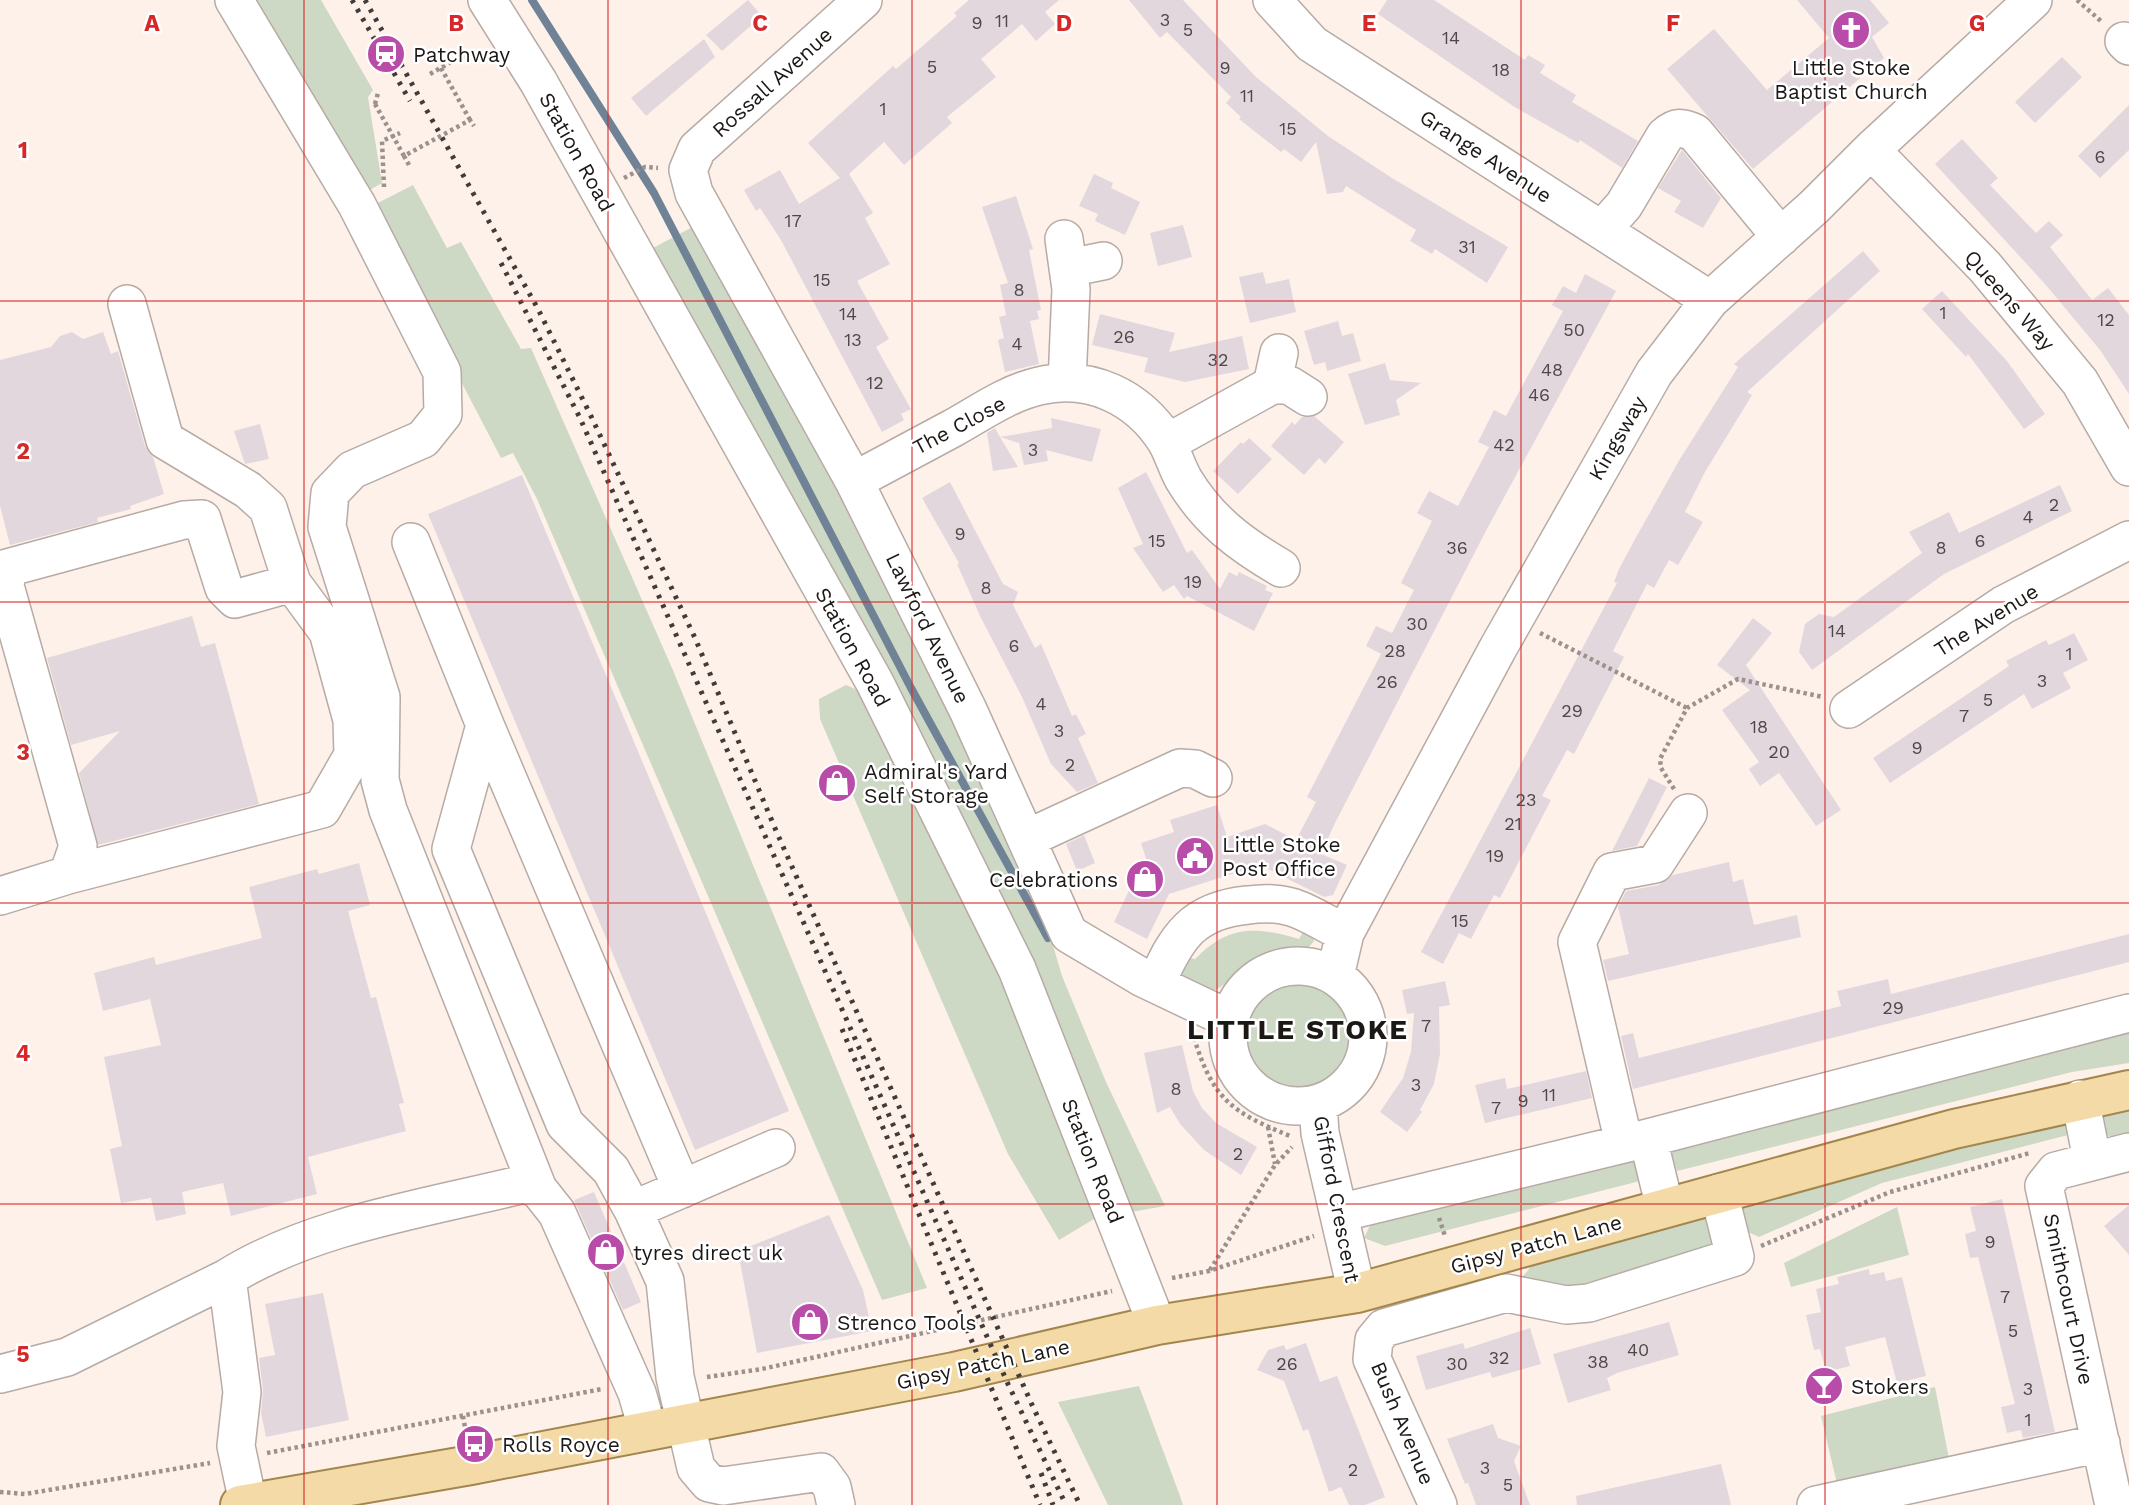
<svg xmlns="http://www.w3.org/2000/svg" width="2129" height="1505" viewBox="0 0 2129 1505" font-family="'Work Sans',sans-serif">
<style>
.green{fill:#cdd9c4}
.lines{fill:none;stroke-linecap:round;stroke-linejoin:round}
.stream{stroke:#708396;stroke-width:8}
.building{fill:#e3d7de}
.minor-casing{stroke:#b7aba5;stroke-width:40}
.major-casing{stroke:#a3864d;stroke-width:42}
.path{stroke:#9b928d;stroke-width:4.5;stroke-dasharray:3.5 3.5;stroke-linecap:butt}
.minor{stroke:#fff;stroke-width:37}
.major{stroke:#f3daa6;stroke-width:38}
.rail{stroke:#413c39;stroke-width:5;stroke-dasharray:3.5 7;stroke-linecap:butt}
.path-bridge{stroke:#9b928d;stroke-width:4.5;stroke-dasharray:3.5 3.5;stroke-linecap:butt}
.grid{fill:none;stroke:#d62828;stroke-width:2;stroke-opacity:0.55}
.labels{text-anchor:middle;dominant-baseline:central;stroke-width:5;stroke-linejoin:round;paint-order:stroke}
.number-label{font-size:18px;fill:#4e4848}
.poi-label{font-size:21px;fill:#1c1816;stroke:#fff;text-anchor:start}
.street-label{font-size:21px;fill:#1c1816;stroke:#fff}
.district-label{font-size:28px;font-weight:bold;letter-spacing:2px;fill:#1c1816;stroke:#fff}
.grid-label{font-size:23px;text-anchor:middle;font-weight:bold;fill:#d62828;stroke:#fff;stroke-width:5;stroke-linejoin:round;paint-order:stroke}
</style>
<rect width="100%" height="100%" fill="#fef1ea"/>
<!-- green -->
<path class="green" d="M256,0H321L373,90L368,97L382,183L363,194Z
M413,185L447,248L461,242L521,349L531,348L672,668L927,1288L882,1300L537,499L513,453L501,458L370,207Z
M702,222L783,362L1037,891L1062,976L1106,1082L1165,1206L1131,1212L653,248Z
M846,685L860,691L969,898L1099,1216L1059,1240L1008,1154L820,719L819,699Z
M1307,925L1312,930L1314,941L1309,947C1289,953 1267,949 1249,962C1232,974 1226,989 1204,994L1179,979L1178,956L1195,959C1228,925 1255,926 1299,939Z
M1242 1035a57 57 0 1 1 114 0a57 57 0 1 1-114 0Z
M2129,1021V1063L2072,1072L1677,1171L1668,1143Z
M2129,1096V1137L2118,1139L2098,1132L2103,1100Z
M2063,1118L2072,1134L1882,1183L1759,1237L1746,1231L1739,1206Z
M1630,1152L1640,1181L1385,1246L1364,1238L1373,1219Z
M1897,1207L1909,1255L1791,1287L1784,1263Z
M1691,1216L1708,1217L1715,1243L1692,1260L1579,1291L1518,1282L1534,1263Z
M1139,1386L1180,1496L1183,1505H1108L1058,1402Z
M1935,1387L1951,1469L1839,1492L1821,1416Z"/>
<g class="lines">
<!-- stream -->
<path class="stream" d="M532,0L654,193L911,688L1048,938"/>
</g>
<!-- building -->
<path class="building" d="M748,0L762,16L722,51L706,35Z
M969,0H1059L1045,12L1055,24L1036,41L1022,24L981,59L996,77L947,117L952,123L904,165L884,142L849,174L873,213L865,218L890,264L857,281L889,339L876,347L911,409L901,414L904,420L882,432L781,240L760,208L756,211L744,190L780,170L799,204L840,178L808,143L893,66L896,69L957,16L954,13Z
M1129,0H1183L1256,77L1328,136L1392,178L1508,247L1487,283L1435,249L1432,254L1410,241L1416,230L1346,186L1343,192L1327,194L1316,142L1301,162L1284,149L1281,152L1239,119L1241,117L1226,103L1231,97L1167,32L1160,38Z
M1387,0H1434L1525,60L1528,55L1545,65L1540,73L1576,95L1572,102L1638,141L1622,168L1580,140L1578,143L1513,106L1378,14Z
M1797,0H1870L1889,23L1872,37L1884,58L1753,169L1667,69L1714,29L1767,90L1829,38Z
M704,39L715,57L646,116L631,98Z
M2062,57L2082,77L2035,123L2015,102Z
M2129,105V150L2100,178L2078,156Z
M1962,139L1998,178L1990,185L2036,233L2049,221L2063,235L2050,247L2092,300L2108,288L2129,315V394L2100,350L2045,284L1935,164Z
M1682,150L1721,198L1703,228L1674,212L1681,201L1658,188Z
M1094,174L1113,183L1111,188L1140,202L1125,235L1095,221L1098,214L1079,206Z
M1016,196L1033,249L1029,250L1041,310L1037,311L1039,319L1030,321L1039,364L1005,372L998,340L1004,338L999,317L1006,315L1000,285L1008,283L982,207Z
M1183,225L1192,257L1158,266L1150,233Z
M1863,251L1880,271L1747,392L1752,395L1705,472L1685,512L1703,522L1678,565L1669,560L1654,588L1647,584L1613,651L1624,657L1574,754L1567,750L1542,796L1551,800L1500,898L1494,895L1471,939L1459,933L1443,964L1421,952L1617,583L1614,582L1619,569L1634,541L1680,459L1738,367L1734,364Z
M1263,272L1266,284L1289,279L1296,312L1250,323L1239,277Z
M1585,274L1616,291L1488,527L1335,823L1321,854L1347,865L1333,895L1324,897L1260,865L1169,894L1147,939L1114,922L1142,863L1147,862L1141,843L1174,832L1170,820L1217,805L1227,837L1265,824L1296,840L1316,802L1307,797L1381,654L1366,646L1376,626L1392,633L1414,590L1401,583L1432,521L1417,513L1429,491L1458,506L1489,447L1478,442L1494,410L1506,416L1563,311L1552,305L1563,286L1576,293Z
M1942,291L2007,361L2045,414L2024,429L1968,354L1966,357L1922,309Z
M1100,314L1175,333L1169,352L1242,336L1249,369L1185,382L1144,372L1148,358L1092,345Z
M1338,321L1342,336L1353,333L1361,361L1327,371L1325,362L1314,365L1304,331Z
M72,332L83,339L103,332L111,354L118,351L145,446L153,457L164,494L130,506L131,509L97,518L98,522L10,545L0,506V360L51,347L60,336Z
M1385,363L1390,380L1421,383L1396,400L1400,415L1365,425L1348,374Z
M1314,416L1344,442L1325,464L1319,458L1304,475L1271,446L1292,422L1295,425L1302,417Z
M1051,418L1101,429L1092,462L1046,450L1048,461L1024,465L1019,443L1000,437L1018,467L993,471L987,433L995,428L1000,437L1052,428Z
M260,424L269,459L245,464L234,431Z
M1249,438L1272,459L1238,494L1213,471L1241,442L1243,444Z
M1146,472L1187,553L1192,550L1220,589L1229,572L1237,576L1239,572L1267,586L1265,590L1273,593L1254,631L1187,596L1184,599L1174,585L1163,592L1133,548L1143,544L1118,488Z
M522,475L789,1111L695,1150L428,514Z
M950,482L1003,584L1018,592L1013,605L1035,648L1041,644L1072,716L1076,714L1086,734L1078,738L1098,783L1077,792L1051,764L1022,697L981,618L957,564L959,563L922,498Z
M2060,485L2072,511L1944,574L1812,670L1799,652L1805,624L1819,614L1834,617L1922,553L1909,532L1949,512L1959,533Z
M192,616L201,647L215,643L259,804L98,845L79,773L120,731L71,745L47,658Z
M1753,618L1772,633L1746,665L1841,810L1816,826L1779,773L1760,786L1749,769L1759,762L1722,710L1750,690L1717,665Z
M2074,633L2088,660L2063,673L2071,688L2032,709L2024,694L1890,783L1873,758L2009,666L2006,661L2046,640L2049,645Z
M1649,778L1667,787L1637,846L1612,851Z
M1084,835L1095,863L1077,871L1066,844Z
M1729,862L1733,882L1743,879L1754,925L1797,915L1801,937L1608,981L1603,960L1629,954L1618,907L1626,891L1659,885L1673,875Z
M359,863L370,905L348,911L371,998L376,997L404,1103L399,1104L406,1131L308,1157L317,1194L231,1216L223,1183L182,1192L186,1214L156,1221L151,1198L121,1203L110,1149L122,1146L104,1057L161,1045L150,999L103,1011L94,973L154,957L156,965L262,938L249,887L317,869L319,874Z
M2129,934V962L1633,1089L1621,1036L1633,1033L1639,1058L1841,1006L1837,991L1888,979L1891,994Z
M1445,981L1450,1005L1439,1007L1440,1054L1434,1084L1420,1110L1422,1112L1407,1132L1380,1112L1403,1078L1411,1052L1414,1013L1407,1014L1402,990Z
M1182,1045L1193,1091L1202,1108L1216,1123L1257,1147L1241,1175L1204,1150L1180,1124L1170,1107L1157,1113L1144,1053Z
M1586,1071L1592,1098L1485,1123L1475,1085L1505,1078L1507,1089Z
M594,1192L641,1302L623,1310L574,1200Z
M2002,1199L2055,1432L2023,1438L2021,1430L2007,1433L2001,1407L2015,1404L1978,1257L1970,1258L1965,1234L1976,1231L1970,1207Z
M2129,1205V1255L2104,1226Z
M829,1215L863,1290L872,1331L757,1353L738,1251Z
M1869,1269L1870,1275L1884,1272L1886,1281L1902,1277L1926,1376L1897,1383L1885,1337L1845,1347L1850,1366L1826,1372L1820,1349L1814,1350L1806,1315L1821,1312L1816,1289L1839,1284L1837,1277Z
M323,1293L349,1420L266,1437L261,1413L263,1390L259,1358L275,1355L265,1304Z
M1669,1322L1679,1355L1617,1373L1607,1378L1611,1390L1568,1403L1553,1354Z
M1530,1328L1541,1364L1492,1378L1490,1372L1426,1390L1416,1356L1463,1343L1465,1349Z
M1306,1343L1320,1382L1337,1376L1385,1497L1365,1505H1349L1341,1487L1329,1492L1308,1429L1303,1431L1284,1381L1257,1370L1268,1350L1284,1345L1286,1350Z
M1493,1424L1498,1438L1521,1446L1514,1461L1530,1505H1476L1468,1483L1465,1484L1447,1439Z
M1721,1464L1731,1505H1577L1576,1496Z"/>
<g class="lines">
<defs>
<path id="minor" d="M234,0L357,205L442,372L443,414L423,439L352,470L330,493L327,527L381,697L380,780L388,810L538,1189
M487,0L538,81L875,683L1017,969L1157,1325
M863,0L697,149L688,170L694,193L854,481L968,710L1069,934L1143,978L1229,1019
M1272,0L1312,44L1710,300
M2124,41L2129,46
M1871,150L1985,267L2080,382L2129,467
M1602,230L1624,205L1665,136C1676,126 1682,127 1695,133L1781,237
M1064,239L1071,289L1067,382
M1069,268L1103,261
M1272,385L1279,353
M1167,443L1272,385H1289L1308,397
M854,481C887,463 920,446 953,428C980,413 1008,393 1039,386C1090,374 1138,397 1166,441C1173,453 1177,468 1184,480C1209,521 1240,544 1281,568
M411,542L485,725L451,849L565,1124L611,1170L633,1210
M1849,709L2003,605L2129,540
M485,725L682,1189
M1026,839L1180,768L1195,769L1213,778
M68,875L322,809L353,755L352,720L328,632L292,583L268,508L248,490L165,440L127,304
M0,896L68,875L78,846L5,586L7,568L184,520L202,519L224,588L235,599L292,583
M1228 1036a70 70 0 1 1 140 0a70 70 0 1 1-140 0Z
M1335,976L1345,933L1498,648L1654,373L1710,300L1814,207L1871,150L2033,0
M1156,984C1176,937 1193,910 1248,905C1262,903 1277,903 1291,907C1309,912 1327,925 1345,933
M2080,1099L2092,1159
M1318,1104L1320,1133L1357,1293
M1648,1138L1665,1208
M1624,1143L1577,942L1612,872L1655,864L1688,813
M776,1148L633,1210L665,1281L675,1377L696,1468L709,1483L723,1486L821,1472L832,1487L836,1505
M1339,1213L1648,1138L2129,1013
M227,1278C311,1225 427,1208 524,1184L538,1189L557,1213L637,1393L648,1431
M0,1374L67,1357L227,1278L242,1392L236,1446L248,1503
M1438,1505L1372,1359L1374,1340L1384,1328L1506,1293L1566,1305L1589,1303L1735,1257L1719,1193
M1816,1505L2101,1443
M2114,1505L2044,1186L2056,1171L2129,1152"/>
<path id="major" d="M240,1505L471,1465L954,1372L1157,1325L1357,1293L1954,1129L2129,1090"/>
</defs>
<!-- minor casing -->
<use href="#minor" class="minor-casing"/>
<!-- major casing -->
<use href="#major" class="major-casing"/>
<!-- path -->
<path class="path" d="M2077,0L2102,22
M441,68L470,120
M430,74L467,53
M375,104L378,93
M624,178L645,167L658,168
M384,187L382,141L400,133
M1540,633L1687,708
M1674,789L1661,768L1660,759L1687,708L1738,679L1823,697
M1194,1038C1213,1099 1231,1112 1290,1136
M1268,1127L1275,1164
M1439,1218L1445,1236
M1761,1246L1890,1192L2030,1153
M1210,1270L1275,1165L1292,1147
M1172,1278L1209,1271L1314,1236
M707,1377L762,1369L1112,1291
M463,1416L466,1433
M267,1453L602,1389
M0,1492L25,1494L210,1463"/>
<!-- minor -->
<use href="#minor" class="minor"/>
<!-- major -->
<use href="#major" class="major"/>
<!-- rail -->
<path class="rail" d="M352,0L410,101
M365,0L538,309L590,414L695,638L777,833L1033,1407L1080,1505
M501,263L580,418L1008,1384L1066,1505
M842,1029L1040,1505
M1041,1473L1053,1505"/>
<!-- path-bridge -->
<path class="path-bridge" d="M375,104L404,156
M409,165L404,156L470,120L474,126"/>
</g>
<!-- grid -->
<path class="grid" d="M304,0V1505M608,0V1505M912,0V1505M1217,0V1505M1521,0V1505M1825,0V1505M0,301H2129M0,602H2129M0,903H2129M0,1204H2129"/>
<!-- icons -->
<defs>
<symbol id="church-disc" viewBox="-11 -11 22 22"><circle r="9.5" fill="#b94ba9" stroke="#fff"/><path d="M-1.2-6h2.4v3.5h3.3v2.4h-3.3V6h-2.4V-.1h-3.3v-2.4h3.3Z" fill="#fff"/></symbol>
<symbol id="station-disc" viewBox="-11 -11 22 22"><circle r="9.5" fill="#b94ba9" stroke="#fff"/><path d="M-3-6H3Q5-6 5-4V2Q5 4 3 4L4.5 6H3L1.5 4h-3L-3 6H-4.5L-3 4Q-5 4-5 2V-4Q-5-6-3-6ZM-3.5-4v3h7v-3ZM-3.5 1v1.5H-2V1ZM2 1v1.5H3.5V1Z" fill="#fff"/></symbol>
<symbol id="shop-disc" viewBox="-11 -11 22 22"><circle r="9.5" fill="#b94ba9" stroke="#fff"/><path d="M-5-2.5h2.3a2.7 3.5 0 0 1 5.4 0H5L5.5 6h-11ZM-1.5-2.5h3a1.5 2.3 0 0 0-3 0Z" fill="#fff"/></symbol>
<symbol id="civic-disc" viewBox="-11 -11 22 22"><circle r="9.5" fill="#b94ba9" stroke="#fff"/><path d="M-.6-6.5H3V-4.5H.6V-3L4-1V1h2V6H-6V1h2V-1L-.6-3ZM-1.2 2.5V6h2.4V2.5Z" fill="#fff"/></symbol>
<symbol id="bar-disc" viewBox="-11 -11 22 22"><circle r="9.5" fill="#b94ba9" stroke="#fff"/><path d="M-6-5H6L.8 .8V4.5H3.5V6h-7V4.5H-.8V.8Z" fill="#fff"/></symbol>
<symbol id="bus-disc" viewBox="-11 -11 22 22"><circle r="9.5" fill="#b94ba9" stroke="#fff"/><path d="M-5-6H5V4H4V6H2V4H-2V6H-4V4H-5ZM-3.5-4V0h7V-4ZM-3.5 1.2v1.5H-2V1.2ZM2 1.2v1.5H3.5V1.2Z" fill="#fff"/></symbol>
</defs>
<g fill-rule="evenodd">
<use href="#church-disc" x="1829" y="8" width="44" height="44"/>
<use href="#station-disc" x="364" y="32" width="44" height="44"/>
<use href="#shop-disc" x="815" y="761" width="44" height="44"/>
<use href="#civic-disc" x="1173" y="834" width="44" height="44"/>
<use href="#shop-disc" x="1123" y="857" width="44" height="44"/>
<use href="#shop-disc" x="584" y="1230" width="44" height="44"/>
<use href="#shop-disc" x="788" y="1300" width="44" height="44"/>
<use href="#bar-disc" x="1802" y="1364" width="44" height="44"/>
<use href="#bus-disc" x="453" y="1422" width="44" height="44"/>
</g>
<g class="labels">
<!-- number labels -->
<g class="number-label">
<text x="1165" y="19">3</text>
<text x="1002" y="20">11</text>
<text x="977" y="22">9</text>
<text x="1188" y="29">5</text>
<text x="1451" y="37">14</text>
<text x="932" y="66">5</text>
<text x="1225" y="67">9</text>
<text x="1501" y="69">18</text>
<text x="1247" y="95">11</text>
<text x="883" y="108">1</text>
<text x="1288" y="128">15</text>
<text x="2100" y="156">6</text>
<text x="793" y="220">17</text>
<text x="1467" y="246">31</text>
<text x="822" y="279">15</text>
<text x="1019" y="289">8</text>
<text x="1943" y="312">1</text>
<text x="848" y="313">14</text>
<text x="2106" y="319">12</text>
<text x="1574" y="329">50</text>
<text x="1124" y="336">26</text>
<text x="853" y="339">13</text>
<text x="1017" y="343">4</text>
<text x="1218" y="359">32</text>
<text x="1552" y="369">48</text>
<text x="875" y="382">12</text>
<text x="1539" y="394">46</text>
<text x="1504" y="444">42</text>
<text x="1033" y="449">3</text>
<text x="2054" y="504">2</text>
<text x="2028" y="516">4</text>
<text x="960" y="533">9</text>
<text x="1157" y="540">15</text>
<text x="1980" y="540">6</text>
<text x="1457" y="547">36</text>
<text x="1941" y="547">8</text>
<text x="1193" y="581">19</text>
<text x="986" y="587">8</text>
<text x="1417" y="623">30</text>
<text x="1837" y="630">14</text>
<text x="1014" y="645">6</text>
<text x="1395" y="650">28</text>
<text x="2069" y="653">1</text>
<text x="2042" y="680">3</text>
<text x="1387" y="681">26</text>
<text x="1988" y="699">5</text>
<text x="1041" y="703">4</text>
<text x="1572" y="710">29</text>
<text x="1964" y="715">7</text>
<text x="1759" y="726">18</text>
<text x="1059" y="730">3</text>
<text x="1917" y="747">9</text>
<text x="1779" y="751">20</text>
<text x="1070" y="764">2</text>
<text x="1526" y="799">23</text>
<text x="1513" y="823">21</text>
<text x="1495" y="855">19</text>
<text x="1460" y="920">15</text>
<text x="1893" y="1007">29</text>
<text x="1426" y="1025">7</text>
<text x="1416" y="1084">3</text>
<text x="1176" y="1088">8</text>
<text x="1549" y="1094">11</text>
<text x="1523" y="1100">9</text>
<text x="1496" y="1107">7</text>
<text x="1238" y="1153">2</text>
<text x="1990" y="1241">9</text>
<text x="2005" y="1296">7</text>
<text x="2013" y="1330">5</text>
<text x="1638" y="1349">40</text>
<text x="1499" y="1357">32</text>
<text x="1598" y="1361">38</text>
<text x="1287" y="1363">26</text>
<text x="1457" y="1363">30</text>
<text x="2028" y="1388">3</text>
<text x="2028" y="1419">1</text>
<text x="1485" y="1467">3</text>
<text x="1353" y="1469">2</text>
<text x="1508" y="1484">5</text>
</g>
<!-- poi labels -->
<g class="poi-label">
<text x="413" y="54">Patchway</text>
<text x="1851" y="67" text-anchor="middle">Little Stoke<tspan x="1851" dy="24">Baptist Church</tspan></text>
<text x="864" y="771">Admiral's Yard<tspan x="864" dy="24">Self Storage</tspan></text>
<text x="1222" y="844">Little Stoke<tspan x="1222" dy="24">Post Office</tspan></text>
<text x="1118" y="879" text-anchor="end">Celebrations</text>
<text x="633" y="1252">tyres direct uk</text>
<text x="837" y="1322">Strenco Tools</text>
<text x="1851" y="1386">Stokers</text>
<text x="502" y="1444">Rolls Royce</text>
</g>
<!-- street labels -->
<g class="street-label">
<text transform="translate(772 82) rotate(-42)">Rossall Avenue</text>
<text transform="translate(577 152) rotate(61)">Station Road</text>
<text transform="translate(1486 156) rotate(33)">Grange Avenue</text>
<text transform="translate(2010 300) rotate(49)">Queens Way</text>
<text transform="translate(959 425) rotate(-28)">The Close</text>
<text transform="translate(1617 438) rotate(-60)">Kingsway</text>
<text transform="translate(1986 620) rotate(-32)">The Avenue</text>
<text transform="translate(928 628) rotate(64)">Lawford Avenue</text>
<text transform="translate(853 647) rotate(61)">Station Road</text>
<text transform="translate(1093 1161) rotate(68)">Station Road</text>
<text transform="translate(1337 1199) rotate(79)">Gifford Crescent</text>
<text transform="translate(1536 1244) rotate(-15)">Gipsy Patch Lane</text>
<text transform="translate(2069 1299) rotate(78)">Smithcourt Drive</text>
<text transform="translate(983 1364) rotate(-12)">Gipsy Patch Lane</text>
<text transform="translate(1403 1423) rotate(67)">Bush Avenue</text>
</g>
<!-- district labels -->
<g class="district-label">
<text x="1298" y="1029">LITTLE STOKE</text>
</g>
</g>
<g class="grid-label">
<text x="152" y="31">A</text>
<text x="456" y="31">B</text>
<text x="760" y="31">C</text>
<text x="1064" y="31">D</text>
<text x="1369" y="31">E</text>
<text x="1673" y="31">F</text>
<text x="1977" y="31">G</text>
<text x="23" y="158">1</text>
<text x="23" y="459">2</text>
<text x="23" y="760">3</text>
<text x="23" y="1061">4</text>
<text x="23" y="1362">5</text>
</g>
</svg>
